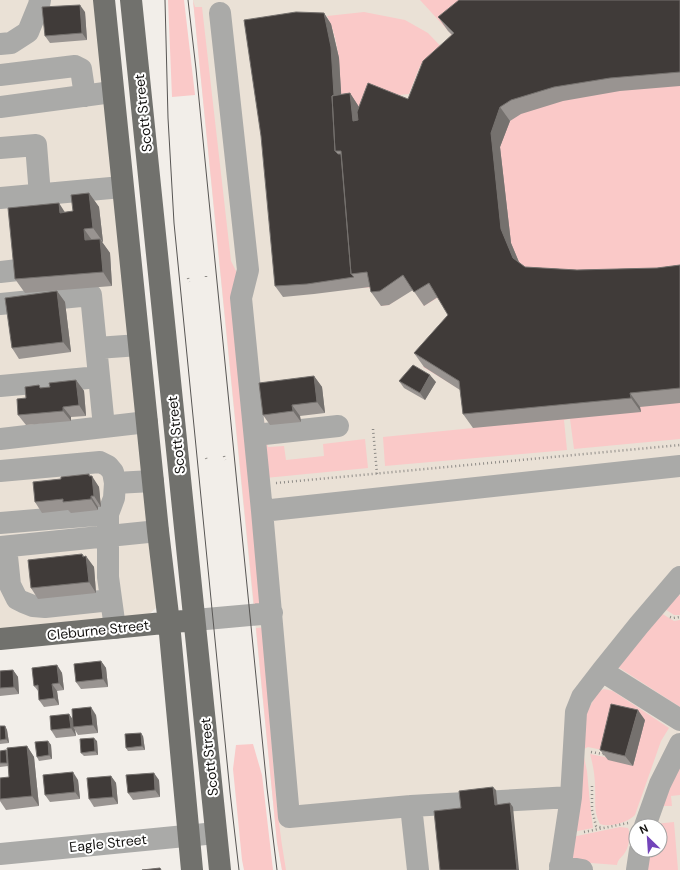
<svg xmlns="http://www.w3.org/2000/svg" width="680" height="870" viewBox="0 0 680 870" font-family="'DM Sans',sans-serif">
<style>
.built{fill:#eae1d6;fill-rule:evenodd}
.grass{fill:#fac9c8;fill-rule:evenodd}
.lines{fill:none;stroke-linecap:round;stroke-linejoin:round}
.path{stroke:#8f8c88;stroke-width:2.5;stroke-dasharray:1 3;stroke-linecap:butt}
.minor{stroke:#aaaaa8;stroke-width:22}
.major{stroke:#71716d;stroke-width:22}
.tram{stroke:#585654;stroke-width:1}
.wall{fill:#999491}
.shaded-wall{fill:#75716e}
.building{fill:#403b39;stroke:#75716e}
.labels{text-anchor:middle;dominant-baseline:central;stroke-width:4;stroke-linejoin:round;paint-order:stroke}
.street-label{font-size:14px;fill:#141311;stroke:#fff}
</style>
<rect width="100%" height="100%" fill="#f2eee9"/>
<!-- built -->
<path class="built" d="M0,0H98L157,598L156,608L149,614L0,630Z
M193,0H680V870H282L277,842ZM636,826H660V850H636Z"/>
<!-- grass -->
<path class="grass" d="M168,0H184L195,95L172,97Z
M193,0L195,7H202L231,261L249,297L257,374L268,447L284,446L286,460L324,456L323,444L365,439L368,468L255,479L265,605L254,606Z
M420,0H680V439L574,449L570,419L564,420L567,450L385,466L383,437L473,428L469,395L423,367L458,329L439,297L424,306L413,289L389,305L381,306L377,287L361,288C355,229 348,170 342,112C339,80 342,45 327,16L364,12L405,20L428,33L448,54L425,61L420,66L409,94L379,97L418,113L463,47ZM368,104L363,135L359,107Z
M677,593L680,596V615H674L665,609Z
M661,613L674,621L680,620V707L618,667Z
M267,627C269,708 272,790 286,870H282L277,842L256,628Z
M604,689L613,691L669,728L661,741L635,815C628,822 610,828 600,824C593,811 596,800 595,786C595,775 593,765 590,754L634,763L642,722L602,750L588,747L584,749V757L587,771L590,803L593,828L573,832L586,713L598,692Z
M253,744L262,775L273,870H244L242,860L233,769L236,745Z
M680,762V795L671,796L672,806H662Z
M674,822L678,870H646L650,850H660V826H655V824Z
M620,827L628,828C631,834 629,848 624,854C621,858 618,859 617,865L578,862C568,857 571,846 572,837Z"/>
<g class="lines">
<!-- path -->
<path class="path" d="M206,276V280
M188,278L189,282
M373,429L377,474
M224,456L225,460
M206,458L207,461
M276,483L680,445
M670,617L673,618L680,617
M591,752L603,754L604,751
M592,786V810L596,826L603,828
M584,832L628,823"/>
<!-- minor -->
<path class="minor" d="M220,13L248,270L241,298L262,511
M0,44L11,43L28,32L39,5L40,0
M0,75L75,66L81,69L85,96
M0,107L112,92
M0,148L36,145L40,195
M0,198L122,187
M0,272L18,270
M0,304L91,295L104,427
M97,348L139,345
M0,386L99,377
M255,435L338,426
M0,439L147,422
M0,471L100,462L108,466L113,472L115,483L114,498L108,514V577L115,628
M115,483L153,481
M0,523L108,514
M0,547L158,531
M6,547L10,585L17,599L23,602L33,606L45,607L111,600
M680,577L639,625L602,671L680,720
M195,620L272,613
M571,797L411,806L289,817L262,511L680,466
M411,806L418,870
M645,826L660,784L680,744
M0,854L216,833
M560,866L582,870
M560,870L571,797L576,712L582,697L602,671
M637,870L640,850"/>
<!-- major -->
<path class="major" d="M104,0L158,531L169,623L192,870
M131,0L220,870
M0,639L184,621"/>
<!-- tram -->
<path class="tram" d="M165,0L168,118L174,223L230,792L239,870
M188,0L196,69L267,788L277,870"/>
</g>
<!-- wall -->
<path class="wall" d="M680,0V86L620,91L563,101L521,114L510,121L500,147L511,243L519,262L525,267L577,270L657,268L680,265V403L640,407L641,412L473,428L463,414L460,390L424,367L414,353L448,315L438,297L424,306L413,290L389,305L381,306L371,292L370,287L314,294L283,297L275,286L324,13L331,24L339,58L341,94L350,93L359,107L408,99L452,35L448,31L438,17Z
M85,12L87,40L50,43L45,36Z
M89,193L99,207L103,242H102L110,253L112,286L25,293L15,279L65,212L73,211Z
M57,291L65,302L71,352L19,359L12,348Z
M314,376L322,387L325,413L300,416L301,422L270,425L263,415Z
M76,380L84,391L86,416L71,417V421L26,425L18,415L26,398L39,385L41,388L50,387Z
M399,381L436,382L425,400L404,388Z
M90,476L99,487L101,507H98V510L71,513L68,510L42,513L35,502Z
M82,554L94,567L96,593L38,599L31,588Z
M101,661L106,668L108,687L81,689L76,682Z
M57,665L62,673L64,690L57,691L59,705L44,707L39,700V692L34,686Z
M13,670L18,677L19,694L0,696V671Z
M69,714L72,719L96,715L98,733L78,735L75,730L76,736L56,738L51,730Z
M645,720L633,766L608,760L600,750Z
M0,726H5L7,730L9,743L0,744Z
M143,736L145,750L128,751L126,748Z
M48,741L51,745L52,759L39,761L37,757Z
M97,741L98,755L84,756L81,753Z
M27,746L34,757L39,806L6,810L0,801V799L9,777L8,766L0,767V751Z
M111,776L116,783L118,804L94,807L89,799Z
M78,780L80,799L50,802L45,795Z
M159,780L160,797L133,800L128,793Z"/>
<!-- shaded-wall -->
<path class="shaded-wall" d="M80,5L85,12L87,40L82,33Z
M324,13L331,24L339,58L345,156L341,151Z
M350,93L359,107L363,135L353,121Z
M500,107L510,121L500,147L511,243L523,272L513,258L501,229L491,133Z
M89,193L99,207L103,242L93,228Z
M59,203L68,217L60,213Z
M84,229L94,243L85,240Z
M100,239L110,253L112,286L103,272Z
M57,291L65,302L71,352L63,342Z
M430,375L436,382L425,400L420,393Z
M314,376L322,387L325,413L317,402Z
M76,380L84,391L86,416L79,405Z
M630,393L640,407L641,412L631,398Z
M292,405L300,416L301,422L293,411Z
M63,407L71,417V421L63,411Z
M89,474L92,478V476L99,487L101,507L94,496Z
M91,496L98,507V510L91,499Z
M82,554L87,560L86,556L94,567L96,593L89,582Z
M101,661L106,668L108,687L103,679Z
M57,665L62,673L64,690L59,683Z
M13,670L18,677L19,694L14,687Z
M52,684L57,691L59,705L54,698Z
M91,707L96,715L98,733L93,725Z
M638,710L645,720L633,766L625,756Z
M69,714L74,721L73,727L75,730L76,736L71,728Z
M5,726L7,730L9,743L6,739Z
M141,733L143,736L145,750L142,746Z
M94,738L97,741L98,755L95,751Z
M48,741L51,745L52,759L49,755Z
M27,746L34,757L39,806L32,796Z
M73,772L78,780L80,799L75,792Z
M154,773L159,780L160,797L155,790Z
M111,776L116,783L118,804L113,797Z
M493,787L496,790L498,809L495,805Z
M510,803L513,807L519,870H517Z"/>
<!-- building -->
<path class="building" d="M459,0H680V72L610,78L554,87L511,100L500,107L491,133L501,229L513,258L525,267L577,270L657,268L680,265V388L630,393L631,398L463,414L459,381L414,353L448,315L429,283L414,292L403,275L380,291L371,292L367,272L351,274L341,151H335L332,96L350,93L353,121L358,120L357,112L368,83L408,99L423,61L454,33L438,17Z
M80,5L82,33L45,36L42,7Z
M296,12L324,13L331,47L334,95L332,96L335,151L338,154H341L351,274L354,277L307,284L275,286L261,136L244,20Z
M89,193L93,228L84,229L85,240L100,239L103,272L15,279L8,208L59,203L60,213L73,211L71,195Z
M57,291L63,342L12,348L5,298Z
M413,365L430,375L420,393L399,381Z
M314,376L317,402L292,405L293,411L263,415L259,383Z
M76,380L79,405L63,407V411L18,415L17,399L26,398L25,387L39,385L40,388L50,387L49,383Z
M89,474V476H92L94,496H91V499L63,502V499L35,502L33,482L61,479V477Z
M82,554L83,557L86,556L89,582L31,588L28,560Z
M101,661L103,679L76,682L74,664Z
M57,665L59,683L52,684L54,698L39,700L38,685L34,686L32,668Z
M13,670L14,687L0,688V671Z
M611,704L638,710L625,756L600,750Z
M91,707L93,725L73,727L72,709Z
M69,714L71,728L51,730L50,716Z
M0,726H5L6,739L0,740Z
M141,733L142,746L126,748L125,734Z
M94,738L95,751L81,753L80,739Z
M48,741L49,755L37,757L35,742Z
M27,746L32,796L0,799V778L9,777L7,748Z
M6,750L7,763H0V751Z
M73,772L75,792L45,795L43,775Z
M154,773L155,790L128,793L126,775Z
M111,776L113,797L89,799L87,778Z
M493,787L495,805L510,803L517,870H440L434,811L461,808L459,791Z
M160,868L161,870H142Z"/>
<g class="labels">
<!-- street labels -->
<g class="street-label">
<text transform="translate(143 113) rotate(-96)">Scott Street</text>
<text transform="translate(176 435) rotate(-96)">Scott Street</text>
<text transform="translate(98 630) rotate(-6)">Cleburne Street</text>
<text transform="translate(209 757) rotate(-96)">Scott Street</text>
<text transform="translate(108 843) rotate(-6)">Eagle Street</text>
</g>
</g>
<!-- north arrow -->
<g transform="translate(648 838) rotate(335)"><circle r="19" fill="#ffffff" stroke="#a1a1a0"/>
<path d="M0-3L7 15L0 10L-7 15Z" fill="#7343ba"/>
<text y="-6" font-size="11" font-weight="bold" text-anchor="middle" fill="#141311">N</text>
</g>
</svg>
